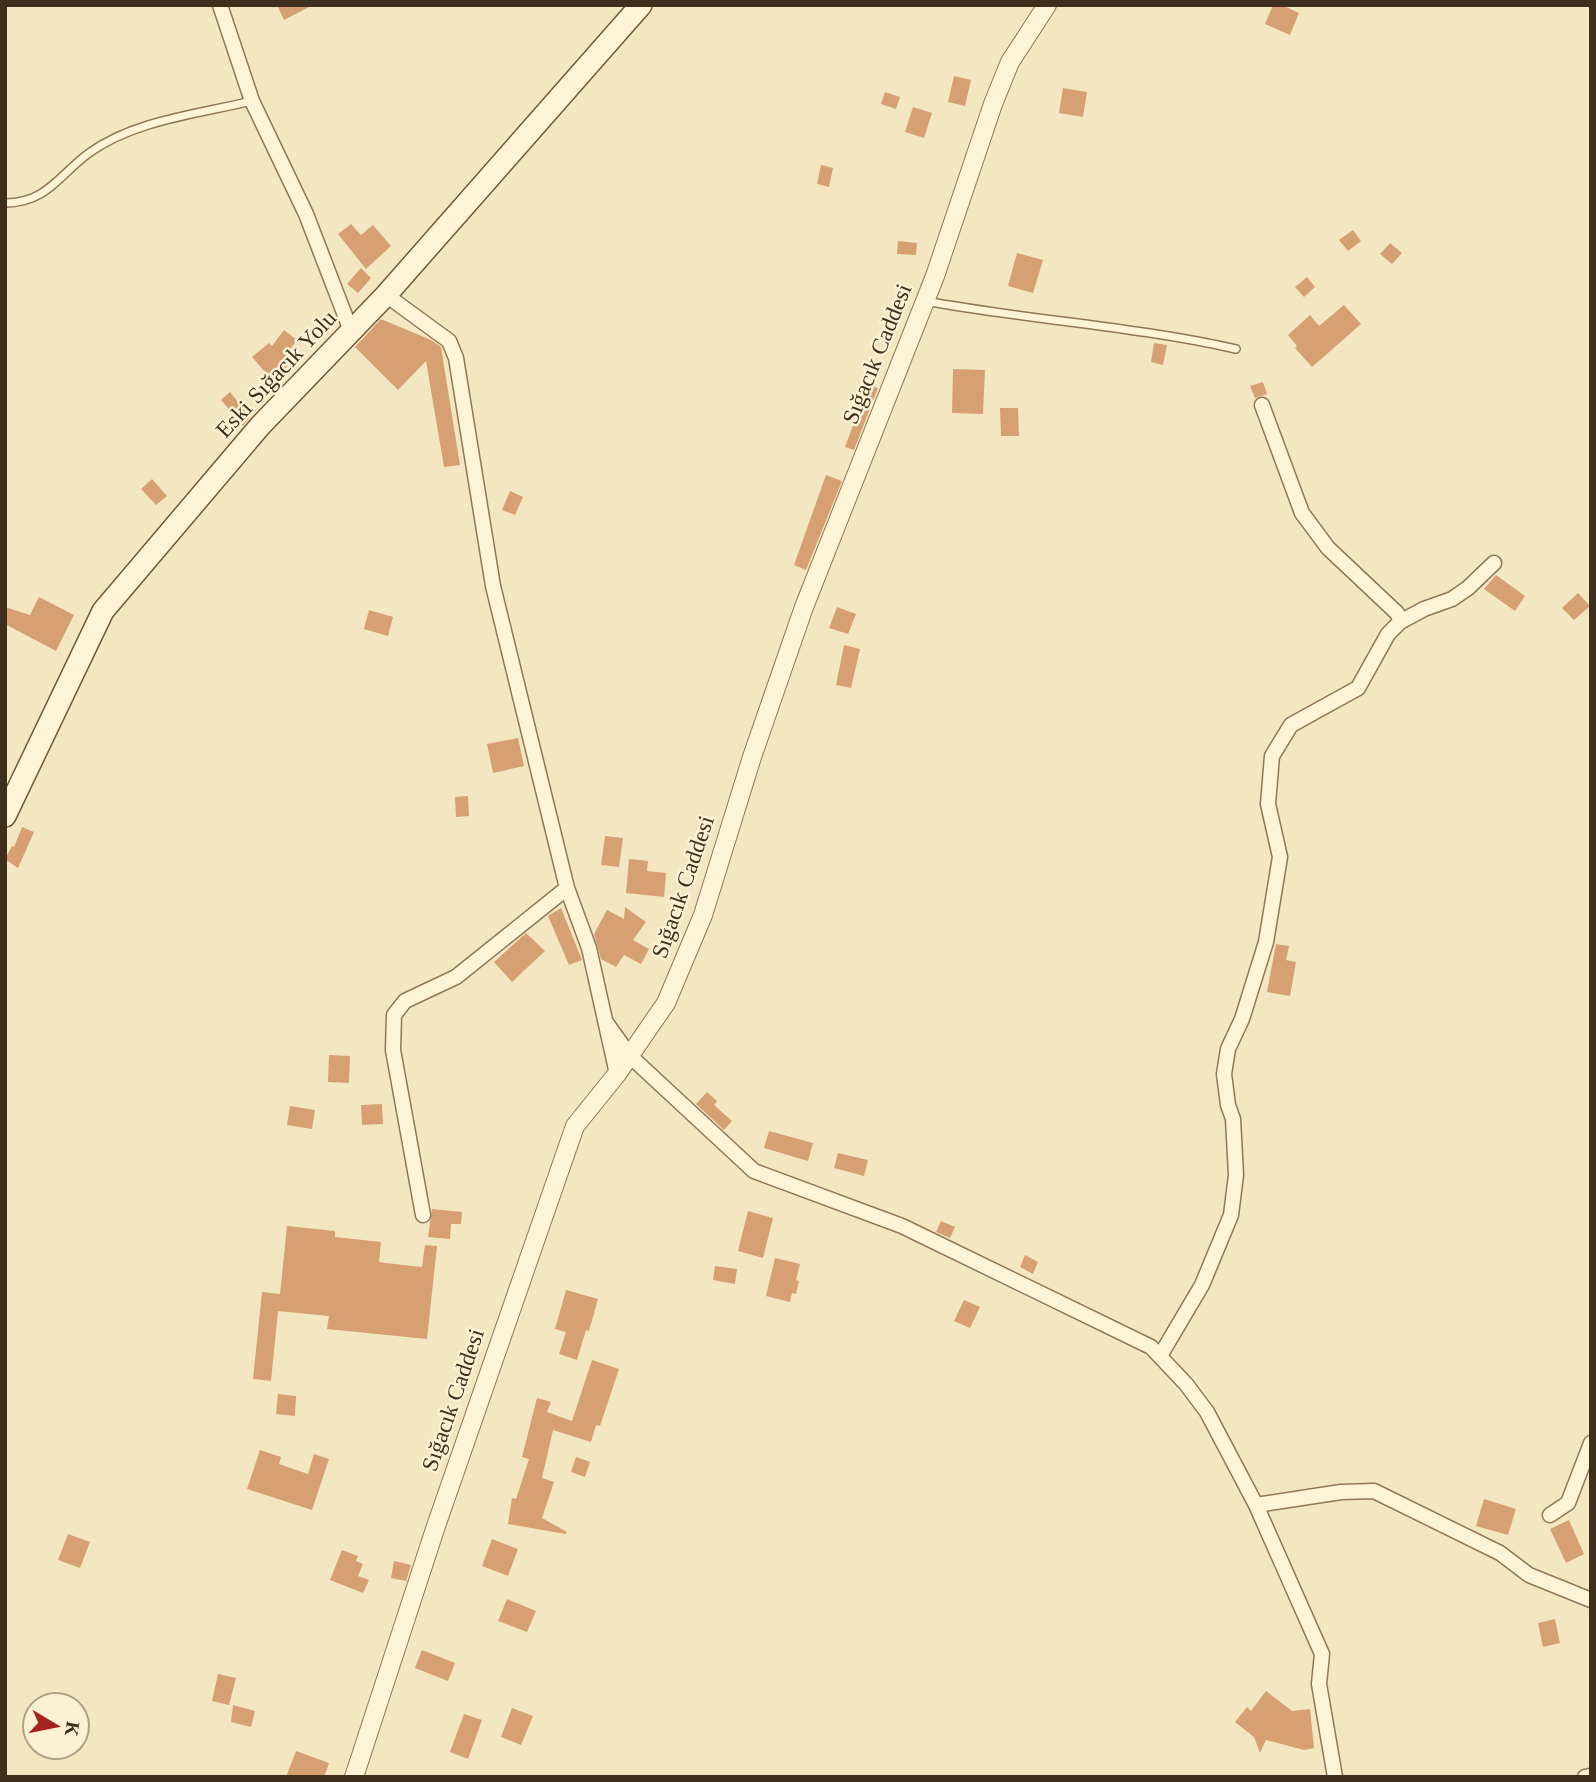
<svg xmlns="http://www.w3.org/2000/svg" width="1596" height="1782" viewBox="0 0 1596 1782" font-family="Georgia,serif">
<style>
.building{fill:#d6a072}
.lines{fill:none;stroke-linecap:round;stroke-linejoin:round}
.service-casing{stroke:#907756;stroke-width:10}
.minor-casing{stroke:#907756;stroke-width:17}
.tertiary-casing{stroke:#907756;stroke-width:20}
.secondary-casing{stroke:#725839;stroke-width:24}
.service{stroke:#fdf3d6;stroke-width:7}
.minor{stroke:#fdf3d6;stroke-width:14}
.tertiary{stroke:#fdf3d6;stroke-width:18}
.secondary{stroke:#fdf3d6;stroke-width:21}
.labels{text-anchor:middle;dominant-baseline:central;stroke-width:5;stroke-linejoin:round;paint-order:stroke}
.street-label{font-size:23px;fill:#3e2e1c;stroke:#faf0d2}
</style>
<rect width="100%" height="100%" fill="#f3e7c1"/>
<!-- building -->
<path class="building" d="M277,5H313L284,20Z
M1273,5H1282L1299,13L1290,35L1265,24Z
M954,76L971,80L965,106L948,102Z
M1063,88L1087,92L1083,117L1059,113Z
M885,92L900,97L896,109L881,104Z
M913,107L932,113L924,138L905,132Z
M821,165L833,168L829,187L817,184Z
M351,224L361,235L373,225L391,246L366,269L338,234Z
M1353,230L1361,241L1348,251L1339,240Z
M898,241L917,243L916,255L897,254Z
M1390,243L1402,253L1392,264L1380,254Z
M1017,253L1043,260L1033,293L1008,286Z
M361,268L371,278L358,293L347,284Z
M1307,277L1315,287L1304,297L1295,287Z
M1344,305L1361,324L1312,367L1295,348L1297,346L1288,335L1310,315L1319,326Z
M381,319L431,340L441,347L460,465L444,467L426,361L398,390L355,347Z
M284,330L297,340L283,359L288,366L272,380L252,357L269,343L272,346Z
M1154,343L1167,345L1163,365L1151,362Z
M953,369L985,370L983,414L952,413Z
M1263,382L1267,394L1255,398L1250,386Z
M868,385L878,388L854,450L845,447Z
M230,392L250,417L243,426L221,400Z
M1000,408H1018L1019,436H1001Z
M826,475L842,481L806,570L794,565Z
M152,479L167,496L156,505L141,489Z
M510,491L523,497L515,515L502,510Z
M1496,575L1525,596L1515,611L1484,589Z
M1578,593L1590,606L1574,620L1562,608Z
M39,597L74,615L56,651L5,624V607L30,615Z
M837,607L856,614L848,634L829,628Z
M369,610L393,617L388,636L364,629Z
M844,645L860,649L851,688L836,685Z
M518,738L524,766L493,773L487,744Z
M468,796L469,816L456,817L455,797Z
M22,827L34,832L18,868L5,859L12,846L14,847Z
M605,836L623,838L619,867L601,865Z
M629,859L648,861L647,871L666,873L664,897L626,893Z
M625,907L646,922L633,940L649,949L641,964L624,955L616,967L601,959L594,934L607,910L624,919Z
M561,908L582,960L569,965L548,916Z
M526,933L545,951L512,982L494,962Z
M1276,944L1289,946L1286,960L1296,962L1290,996L1267,992Z
M329,1055L350,1056L349,1083L328,1082Z
M707,1092L717,1101L714,1105L732,1121L724,1130L696,1104Z
M382,1104L383,1124L362,1125L361,1105Z
M290,1106L315,1110L312,1129L287,1125Z
M769,1131L813,1143L808,1161L764,1148Z
M838,1153L868,1160L864,1176L834,1168Z
M432,1209L462,1212L461,1224H451L450,1239L428,1237Z
M748,1211L773,1218L763,1258L738,1251Z
M941,1221L955,1227L950,1238L936,1232Z
M287,1226L335,1231V1237L381,1242L379,1262L386,1263L422,1267L425,1245L437,1246L427,1339L327,1329L329,1316L278,1311L271,1381L253,1379L262,1292L280,1294Z
M1025,1255L1038,1262L1033,1274L1020,1267Z
M775,1258L800,1264L796,1280L799,1281L796,1294L792,1293L790,1302L766,1296Z
M715,1266L737,1269L735,1284L713,1280Z
M566,1290L598,1299L589,1331L586,1330L577,1360L559,1354L566,1332L555,1329Z
M964,1300L980,1307L970,1328L954,1321Z
M592,1360L619,1369L600,1426L596,1425L591,1442L553,1430L542,1478L554,1482L542,1518L567,1532L566,1534L508,1524L512,1498L516,1499L529,1459L522,1457L537,1398L551,1402L547,1412L572,1421Z
M278,1394L296,1396L295,1416L276,1414Z
M260,1450L281,1457L279,1464L308,1474L314,1454L329,1459L312,1510L247,1489Z
M576,1457L590,1462L585,1477L571,1472Z
M1484,1499L1516,1509L1508,1535L1476,1526Z
M1569,1520L1584,1554L1566,1563L1550,1529Z
M68,1534L90,1542L80,1568L58,1560Z
M492,1539L518,1549L508,1576L482,1566Z
M342,1550L358,1556L356,1561L363,1564L358,1576L369,1580L363,1593L330,1580Z
M394,1561L411,1565L406,1581L391,1578Z
M507,1599L536,1611L527,1632L498,1621Z
M1555,1619L1560,1643L1543,1647L1538,1623Z
M422,1650L455,1663L448,1681L415,1668Z
M218,1674L236,1678L229,1705L212,1701Z
M1266,1691L1292,1711L1310,1709L1314,1748L1304,1750L1266,1740L1260,1753L1254,1737L1235,1722L1247,1707L1251,1711Z
M233,1705L255,1711L251,1727L231,1722Z
M512,1708L533,1716L521,1745L501,1737Z
M464,1714L482,1720L468,1759L450,1752Z
M296,1751L329,1763L324,1777H286Z"/>
<g class="lines">
<defs>
<path id="service" d="M5,203C47,203 60,174 89,153C135,120 198,114 252,101
M925,301C1029,320 1134,326 1236,349"/>
<path id="minor" d="M220,5L252,101L306,214L351,331
M386,295L449,341L456,358L493,586L567,888L589,948L617,1074
M1262,405L1302,513L1328,548L1397,613L1401,621
M605,1021L630,1056L754,1171L902,1226L1151,1347L1186,1384L1207,1412L1256,1505L1322,1654L1319,1684L1335,1777
M423,1215L393,1050L394,1015L405,1001L456,977L567,888
M1160,1356L1202,1285L1231,1215L1236,1175L1233,1119L1228,1105L1224,1074L1228,1049L1242,1019L1266,942L1280,857L1268,804L1272,756L1291,725L1358,688L1388,634L1400,622L1424,609L1452,599L1468,588L1494,563
M1256,1505L1341,1492L1374,1491L1500,1553L1529,1575L1591,1600
M1550,1515L1568,1503L1591,1443
M1585,1777L1591,1776"/>
<path id="tertiary" d="M354,1777L436,1526L575,1126L617,1074L666,1003L703,915L752,757L804,607L935,276L993,104L1010,62L1047,5"/>
<path id="secondary" d="M5,816L103,611L260,426L386,295L641,5"/>
</defs>
<!-- service casing -->
<use href="#service" class="service-casing"/>
<!-- minor casing -->
<use href="#minor" class="minor-casing"/>
<!-- tertiary casing -->
<use href="#tertiary" class="tertiary-casing"/>
<!-- secondary casing -->
<use href="#secondary" class="secondary-casing"/>
<!-- service -->
<use href="#service" class="service"/>
<!-- minor -->
<use href="#minor" class="minor"/>
<!-- tertiary -->
<use href="#tertiary" class="tertiary"/>
<!-- secondary -->
<use href="#secondary" class="secondary"/>
</g>
<g class="labels">
<!-- street labels -->
<g class="street-label">
<text transform="translate(877 354) rotate(-68)">Sığacık Caddesi</text>
<text transform="translate(276 374) rotate(-47)">Eski Sığacık Yolu</text>
<text transform="translate(683 887) rotate(-71)">Sığacık Caddesi</text>
<text transform="translate(453 1400) rotate(-71)">Sığacık Caddesi</text>
</g>
</g>
<!-- border -->
<rect width="1596" height="1782" fill="none" stroke="#3e2e1c" stroke-width="14"/>
<!-- north arrow -->
<g transform="translate(56 1726) rotate(100)"><circle r="33" fill="#faf0d2" stroke="#afa289" stroke-width="2"/>
<path d="M0-5L12 26L0 18L-12 26Z" fill="#a7231e"/>
<text y="-10" font-size="19" font-weight="bold" text-anchor="middle" fill="#3e2e1c">K</text>
</g>
</svg>
